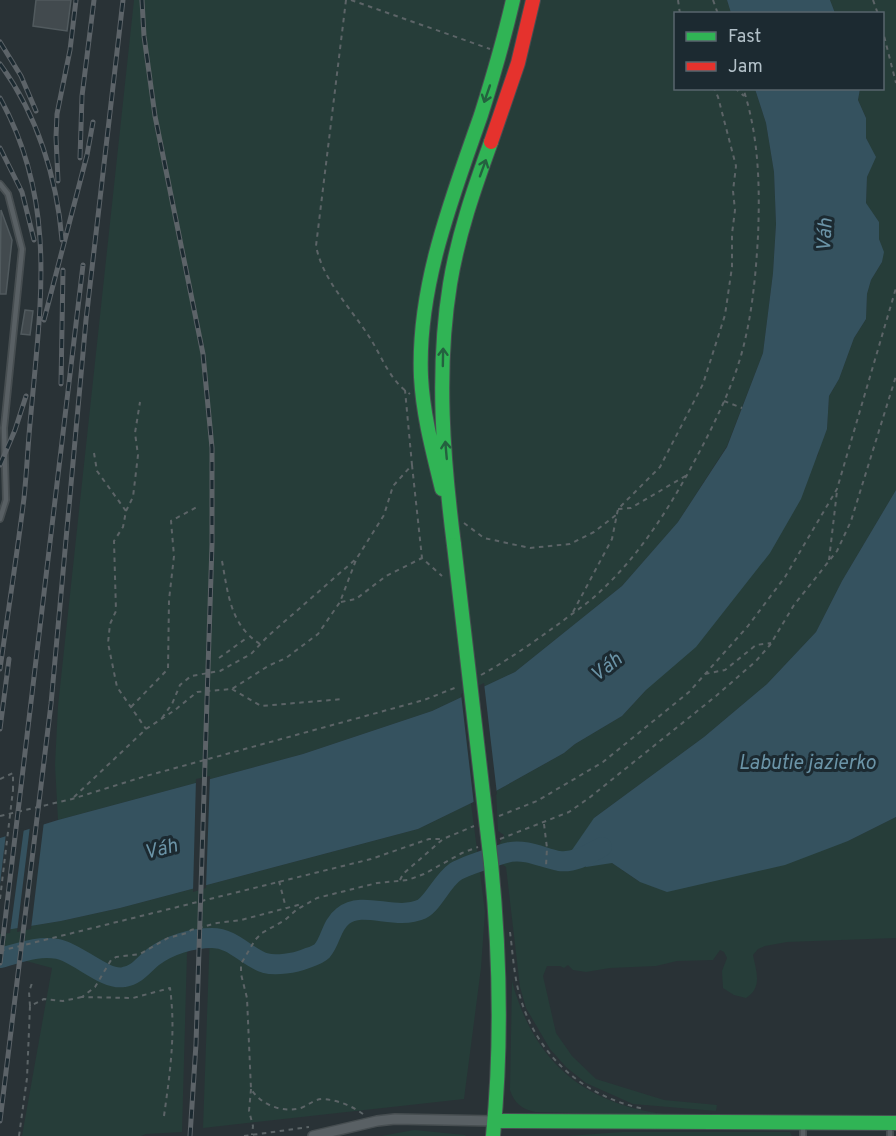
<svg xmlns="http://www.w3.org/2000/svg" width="896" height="1136" viewBox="0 0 896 1136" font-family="Overpass,sans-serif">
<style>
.green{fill:#263d39}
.water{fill:#35525f}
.pier{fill:#293236}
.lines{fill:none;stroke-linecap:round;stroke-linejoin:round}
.river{stroke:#35525f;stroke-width:20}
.building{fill:#424a4e;stroke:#515a5e;stroke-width:1.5}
.lane-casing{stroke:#474e51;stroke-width:8}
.street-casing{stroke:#474e51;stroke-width:12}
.fast-casing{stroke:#474e51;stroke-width:16}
.jam-casing{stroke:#474e51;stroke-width:16}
.path{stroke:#5c6467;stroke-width:2;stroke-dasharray:4.5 4.5;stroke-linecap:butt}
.lane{stroke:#596064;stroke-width:4.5}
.street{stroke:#596064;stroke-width:9}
.fast{stroke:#30b455;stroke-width:14}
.jam{stroke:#e5322d;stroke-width:14}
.rail-casing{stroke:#5c6368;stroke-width:5}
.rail{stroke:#1c2a31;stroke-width:3;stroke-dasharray:9;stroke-linecap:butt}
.fast-bridge-casing{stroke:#474e51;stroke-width:16;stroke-linecap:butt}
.path-bridge{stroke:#5c6467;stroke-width:2;stroke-dasharray:4.5 4.5;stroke-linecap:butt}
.fast-bridge{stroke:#30b455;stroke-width:14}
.oneway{stroke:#24613f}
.labels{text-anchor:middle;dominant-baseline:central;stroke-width:6;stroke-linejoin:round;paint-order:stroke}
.water-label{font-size:20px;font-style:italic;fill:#6b94a7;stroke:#1c2a31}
</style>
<rect width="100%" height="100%" fill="#293236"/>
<!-- green -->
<path class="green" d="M134,0H727L731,13L676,14V88L755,89L766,123L774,172L776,224L773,273L763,353L727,446L678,522L622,586L515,672L432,711L303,754L58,820L55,765L58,706Z
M830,0H896V490L842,581L816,632L767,684L704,737L594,818L612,863L640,882L848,841L896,817V938L787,942L765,946L758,949L753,955C756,971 763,987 746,998L734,995L723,988L722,971L727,958L724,952L720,950L713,960L677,961L656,966L610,968L586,972L573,970L568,965L564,968L560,966H547L543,976L556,1033L572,1056L596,1079L664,1100L717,1105L716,1111L633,1104L586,1083L566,1067L550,1049L526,1008L520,987L506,867L503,865L505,857L498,847L504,835L498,831L496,791L564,753L575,744L622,716L646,690L818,455L819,447L827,429L829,396L839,379L854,338L866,319L867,294L871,280L882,262L883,252L879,239V222L866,204L867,177L875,157L866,138V118L858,100L860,89L882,88V14L835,13Z
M471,803L485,912L481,968L464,1099L203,1128L210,932L187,952L182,1132L146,1134L141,1136H22L52,968L0,954V931L61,921L120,908L418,829Z
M512,981C536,1071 595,1110 684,1116L535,1112C522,1109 514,1103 510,1090Z
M414,1130L465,1135L466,1136H381Z
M622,1132H790L792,1136H567Z"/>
<!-- water -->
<path class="water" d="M727,0H830L835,13H731Z
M755,89H860L858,100L866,118V138L876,157L867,177L866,203L879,222V239L884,252L882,262L871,280L867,294L866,319L854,338L839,379L829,396L827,429L801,499L770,553L696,647L646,690L622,716L575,744L564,753L496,791L418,829L120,908L61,921L0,931V838L58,820L303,754L432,711L515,672L622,586L678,522L727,447L763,353L773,273L776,224L774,172L766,123Z
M896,490V817L848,841L785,865L667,892L640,882L612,863L586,867L572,850L594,818L704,737L767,684L816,632L842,581Z"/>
<!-- pier -->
<path class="pier" d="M484,683L497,794L474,805L461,694Z
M210,776L206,888L193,892L196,779Z
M44,821L31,929L17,932L30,826Z
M24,828L10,933L0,934V884L6,833Z"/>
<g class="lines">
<!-- river -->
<path class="river" d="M0,958C19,953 38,945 58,949C78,953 105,981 124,977C137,975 143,965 153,957C169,945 192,938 212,938C234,938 246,957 265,963C276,966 295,963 305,959C310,957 318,955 322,951C331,941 331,925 343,916C363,900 395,921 422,909C433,903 443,880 455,872C462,867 501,854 510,852C527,849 543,858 559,861C575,863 589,854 602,847"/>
</g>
<!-- building -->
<path class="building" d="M36,0H71L67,31L33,26Z
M1,210L12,240L6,294H0Z
M25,310L33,311L30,335L21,334Z"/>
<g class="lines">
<defs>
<path id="lane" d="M0,184L8,194L22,249L4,428L6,500L0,519
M803,1126V1136
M890,1126V1136"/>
<path id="street" d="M313,1136L377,1121L395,1119L495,1121"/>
<path id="fast" d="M442,489C433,452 423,415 421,377C417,287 452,198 481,115C493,77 504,39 513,0
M454,545C443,459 436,370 450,284C458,235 474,189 491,142
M491,863C500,954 502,1045 493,1136
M495,1121L896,1123"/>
<path id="jam" d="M491,142L518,63L533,0"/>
</defs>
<!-- lane casing -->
<use href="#lane" class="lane-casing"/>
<!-- street casing -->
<use href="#street" class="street-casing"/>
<!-- fast casing -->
<use href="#fast" class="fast-casing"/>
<!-- jam casing -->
<use href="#jam" class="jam-casing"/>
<!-- path -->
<path class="path" d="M346,0L316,246C323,281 351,308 370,338C382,357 390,381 410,394
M351,0L490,49
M678,0L680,14
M713,0L718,14
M873,0L878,14
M882,28L896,83
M735,88L744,96
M724,401L742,408
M94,453L97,471L126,511L123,527L114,541L116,611L110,624L108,643L117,687L146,729
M412,465L422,558L442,576
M618,509L631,508L687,475
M126,511L133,497L138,455L135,433L140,402
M464,523L484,538L530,548L570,544L594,532L616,515
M829,560L837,491
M222,561C228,593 230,625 260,644
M341,602L356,599L386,576L422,558
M573,612L612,539L618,509L660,467L703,384L725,315L732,267V234L735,210L733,191L736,166L718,97L714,88
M219,658L248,637
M705,674L725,670L756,645L771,643
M481,675C510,659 538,639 564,620C574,612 584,606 593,598C641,556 674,501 703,445C720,412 737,376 745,340C753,306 756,271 758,236C760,187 759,136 743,88
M232,689L261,706L343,699
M131,707L168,669L169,600L174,556L171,521L197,507
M162,718L172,704L180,685L191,676L220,671L251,654L268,636L357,558L384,515L393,486L412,465L405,390
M0,779L13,773V790
M74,797L146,729L175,710L197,692L232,689L268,666L286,658L318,634L340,602L356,560
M0,816L72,799L146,776L424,700L457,687
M499,816L537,801L603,762L689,692L748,626L785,577L837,489L896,288
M544,824L547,848L546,866
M500,839L569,812L589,798L716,696L756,661L770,645L794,605L837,551L851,521L896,376
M400,880L403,874L443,839L474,826
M279,881L286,908
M510,932C513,955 514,978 521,1000C539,1058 586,1098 645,1109
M0,951L371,859L429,839H443
M30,1006L29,992L33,980
M251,1089L249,1111L253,1126L252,1135
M363,1114C352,1106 338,1100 323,1099C314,1099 309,1105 301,1108C282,1113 261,1105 251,1089L247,998L241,974V964L255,940L262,933L285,920L296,910L317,898L377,883L408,880L424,874L462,853L478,847
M164,1116C170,1073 176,1032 170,988L133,998L82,997L95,987L111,960L116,957L140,954L168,938L187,933L191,930L217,923L241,920L302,904
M19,1136L27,1078L30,1006L44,999L63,1001L82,997
M244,1136L309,1127"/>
<!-- lane -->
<use href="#lane" class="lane"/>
<!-- street -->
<use href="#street" class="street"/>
<!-- fast -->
<use href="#fast" class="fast"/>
<!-- jam -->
<use href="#jam" class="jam"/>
<defs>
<path id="rail" d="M142,0L144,36L155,116L203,354L212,448V544L196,1044L190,1136
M0,42L21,76L36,111
M0,64C37,114 57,178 62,240
M0,98C57,201 41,301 31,413C28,441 27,470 24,498C17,555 8,612 0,669
M0,148L22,192L34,240
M80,158L82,96L94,0
M58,181L56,137L57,114L70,50L76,0
M44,320L87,155L93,122
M61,384L63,270
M0,465L15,430L26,396
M0,729L9,659
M0,963L83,265
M0,1121L51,704L86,320L123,0"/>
</defs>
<!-- rail casing -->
<use href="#rail" class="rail-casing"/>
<!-- rail -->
<use href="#rail" class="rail"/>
<defs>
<path id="fast-bridge" d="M454,545L491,863"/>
</defs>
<!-- fast-bridge casing -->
<use href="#fast-bridge" class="fast-bridge-casing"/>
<!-- path-bridge -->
<path class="path-bridge" d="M0,899L13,790"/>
<!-- fast-bridge -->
<use href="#fast-bridge" class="fast-bridge"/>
</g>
<!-- one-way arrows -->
<defs><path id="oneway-shaft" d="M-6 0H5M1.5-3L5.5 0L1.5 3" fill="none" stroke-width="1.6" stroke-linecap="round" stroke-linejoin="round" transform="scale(1.5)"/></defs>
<g class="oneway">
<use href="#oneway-shaft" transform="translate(487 94) rotate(109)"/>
<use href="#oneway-shaft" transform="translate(483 168) rotate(-70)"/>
<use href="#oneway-shaft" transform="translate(443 357) rotate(-89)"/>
<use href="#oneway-shaft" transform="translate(446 450) rotate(-95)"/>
</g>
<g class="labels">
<!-- water labels -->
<g class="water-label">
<text transform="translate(826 235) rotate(-87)">Váh</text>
<text transform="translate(607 668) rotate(-38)">Váh</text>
<text x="807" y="764">Labutie jazierko</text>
<text transform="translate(161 850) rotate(-14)">Váh</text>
</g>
</g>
<!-- legend -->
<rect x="674" y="12" width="210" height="78" fill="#1c2a31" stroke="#58666d" stroke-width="1.5"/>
<rect x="686" y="32" width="30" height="9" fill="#30b455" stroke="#58666d" stroke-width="1.5"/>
<text x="728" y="42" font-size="18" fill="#b2c0c8">Fast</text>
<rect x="686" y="62" width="30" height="9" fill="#e5322d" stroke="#58666d" stroke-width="1.5"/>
<text x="728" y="72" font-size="18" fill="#b2c0c8">Jam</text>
</svg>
